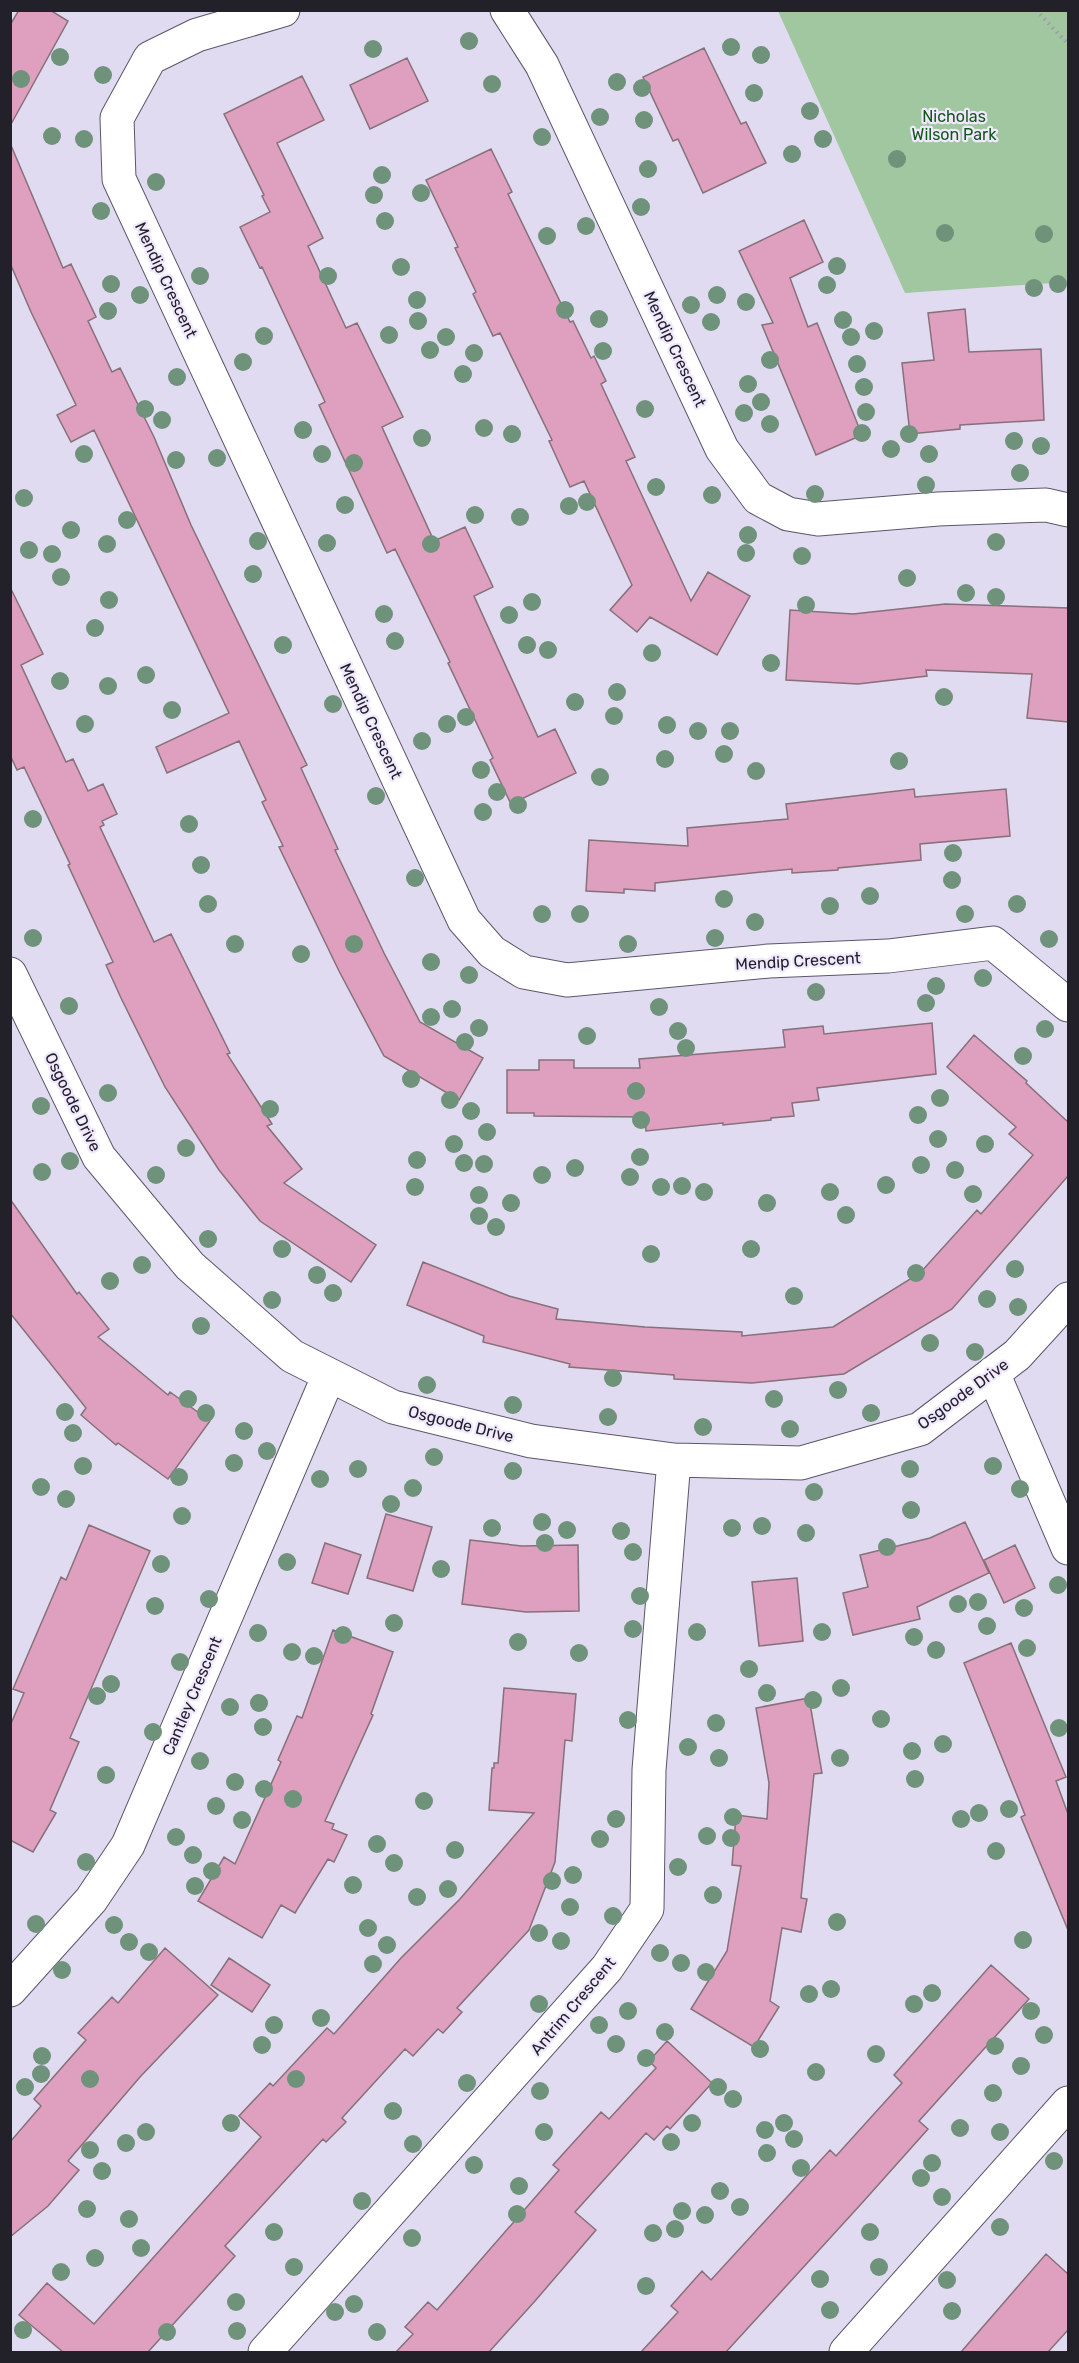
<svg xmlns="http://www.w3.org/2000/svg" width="1079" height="2363" viewBox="0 0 1079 2363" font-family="Rubik,sans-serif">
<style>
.green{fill:#a0c79f}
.building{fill:#df9fbe;stroke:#86707a;stroke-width:1.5}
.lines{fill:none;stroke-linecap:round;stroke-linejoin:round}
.minor-casing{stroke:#5c5669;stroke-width:35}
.path{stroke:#a09bac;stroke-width:4;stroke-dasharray:1.5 4.5;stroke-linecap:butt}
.minor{stroke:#fff;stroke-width:33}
.tree{fill:#6f927b}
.labels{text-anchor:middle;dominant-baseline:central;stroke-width:4.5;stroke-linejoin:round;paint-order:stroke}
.park-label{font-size:16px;fill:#12571a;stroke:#efe8ff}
.street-label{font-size:16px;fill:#222028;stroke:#efe8ff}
</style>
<rect width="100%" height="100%" fill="#e1dbf1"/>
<!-- green -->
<path class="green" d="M778,11H1068V282L905,293Z"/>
<!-- building -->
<path class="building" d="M19,10H50L68,21L10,126V25Z
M704,48L741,124L746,122L766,163L703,193L678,139L673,141L643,77Z
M407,58L428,101L370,129L350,85Z
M302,76L324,120L277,143L323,238L308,246L346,328L357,323L403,417L382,427L434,541L465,527L493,587L474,596L538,737L555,729L576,773L511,804L490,760L493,758L448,663L450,662L395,549L387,553L319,405L325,402L262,267L260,268L240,227L270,212L262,196L264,195L224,114Z
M10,143L63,268L71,264L96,317L88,321L112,372L120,368L154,437L191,525L307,765L301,768L338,849L335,850L384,953L420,1022L483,1058L459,1100L384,1056L339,971L279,847L283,846L262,802L266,800L239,741L167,773L156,747L229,713L94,430L71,442L57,415L76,405L31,312L10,263Z
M491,149L512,192L508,194L570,322L573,321L591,358L594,356L606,381L601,384L635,457L626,461L691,601L708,572L750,596L717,655L650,617L637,632L610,610L632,585L584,481L570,487L549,441L552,440L500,333L493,336L473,294L476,292L455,248L458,247L426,180Z
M804,220L823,262L790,278L808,327L817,323L862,435L816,455L762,325L773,323L739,251Z
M965,309L969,352L1041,349L1044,420L960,425V429L910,434L902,363L934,360L928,313Z
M10,587L43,654L21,665L66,762L73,759L88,791L103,784L117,814L102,821L104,825L100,827L154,942L171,934L230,1053L227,1054L272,1124L267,1126L302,1169L284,1183L376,1245L351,1282L260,1221L219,1170L165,1087L121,998L106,965L113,962L68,865L70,864L24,767L17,770L10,755Z
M945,604L1068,608V722L1027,718L1032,674L926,670L927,676L858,684L786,680L790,610L853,614Z
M914,789L915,797L1006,789L1010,836L920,844L921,860L838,868V870L792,873V869L655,883V891L624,889V893L586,891L589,840L688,846L687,828L788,819L786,804Z
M932,1023L936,1074L817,1088L819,1100L792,1103L794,1116L771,1118V1120L723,1125V1123L646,1131L645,1117L534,1116V1113H507V1070H539V1060H574V1068H640L639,1059L785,1047L783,1030L823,1026L824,1034Z
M974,1035L1027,1081L1026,1083L1068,1122V1176L952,1309L844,1374L752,1383L674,1379V1375L569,1367L570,1364L483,1342L484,1336L407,1305L423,1262L509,1296L558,1309L556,1319L645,1327L742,1332V1336L833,1327L920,1273L977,1210L981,1214L1033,1155L1009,1134L1016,1127L947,1067Z
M10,1199L77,1294L79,1292L109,1329L98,1337L168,1395L170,1392L210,1421L168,1479L118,1443L116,1445L81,1415L86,1408L10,1313Z
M386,1514L432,1527L413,1591L367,1578Z
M965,1522L989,1573L917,1607L920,1619L853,1635L843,1593L868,1587L860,1555L930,1538Z
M89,1525L150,1551L70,1738L79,1742L50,1810L56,1813L33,1852L10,1840V1726L24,1693L13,1689L61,1577L66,1580Z
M470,1540L522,1546L578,1545L579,1611L526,1612L462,1604Z
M325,1543L361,1555L348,1594L312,1583Z
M1015,1545L1035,1588L1004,1603L984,1560Z
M797,1578L803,1641L759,1646L752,1582Z
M333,1630L393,1652L371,1714L373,1715L325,1821L334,1824L332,1829L347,1835L334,1862L328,1859L295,1913L281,1905L262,1938L198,1901L224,1857L235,1864L281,1762L278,1760L297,1716L302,1718Z
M1011,1643L1066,1777L1056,1781L1068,1814V1930L1021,1817L1025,1815L964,1663Z
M504,1688L576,1694L572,1741L565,1740L555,1862L529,1930L457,2008L462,2012L443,2033L438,2029L413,2056L405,2049L342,2118L346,2122L326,2142L323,2139L225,2246L235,2256L148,2352H63L19,2315L47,2283L94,2324L261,2137L239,2116L270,2083L273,2086L327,2028L334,2034L401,1958L460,1899L534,1813L489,1810L492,1768H494V1763H498Z
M809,1698L822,1773L814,1774L801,1898L807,1899L801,1932L782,1928L770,2001L779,2007L754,2047L691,2009L727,1951L741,1866L732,1865L736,1815L767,1819L769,1783L756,1708Z
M165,1948L218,1995L140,2077L68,2161L79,2170L48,2206L10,2237V2142L41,2106L34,2099L86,2040L78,2033L112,1997L118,2003Z
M229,1958L270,1985L252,2012L211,1985Z
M991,1965L1029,1999L919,2121L928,2129L862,2203L726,2352H641L678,2312L671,2306L702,2271L711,2280L830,2150L836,2156L902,2083L894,2075Z
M667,2041L712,2083L670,2129L667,2126L654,2140L646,2133L575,2212L596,2230L535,2301L489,2352H396L413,2334L405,2327L428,2302L437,2310L559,2170L553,2165L601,2112L609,2119L656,2068L649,2061Z
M1046,2254L1068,2274V2330L1048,2352H961Z"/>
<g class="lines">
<defs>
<path id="minor" d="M283,10L197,35L150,58L117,118L119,179L464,920L492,952L524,972L567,980L769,961L888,956L993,943L1068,1005
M507,10L542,65L722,449L758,498L788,514L818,519L938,509L1046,505L1068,510
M10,974L99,1157L190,1266L292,1356L393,1407L531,1441L674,1460L801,1463L920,1429L1017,1355L1068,1299
M993,1373L1068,1548
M10,1990L91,1900L128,1845L329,1375
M265,2352L607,1968L647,1909L649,1770L674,1460
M846,2352L1068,2103"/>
</defs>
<!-- minor casing -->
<use href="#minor" class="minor-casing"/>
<!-- path -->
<path class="path" d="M1036,10L1068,44"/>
<!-- minor -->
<use href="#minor" class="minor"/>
</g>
<!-- trees -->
<g class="tree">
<circle cx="469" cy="41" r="9"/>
<circle cx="731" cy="47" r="9"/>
<circle cx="373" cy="49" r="9"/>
<circle cx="761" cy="55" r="9"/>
<circle cx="60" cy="57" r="9"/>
<circle cx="103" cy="75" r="9"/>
<circle cx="21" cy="79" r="9"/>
<circle cx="617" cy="82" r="9"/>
<circle cx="492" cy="84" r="9"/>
<circle cx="642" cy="88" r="9"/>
<circle cx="754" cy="93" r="9"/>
<circle cx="810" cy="111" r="9"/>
<circle cx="600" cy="117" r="9"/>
<circle cx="644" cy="120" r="9"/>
<circle cx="52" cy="136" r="9"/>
<circle cx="542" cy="137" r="9"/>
<circle cx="84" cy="139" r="9"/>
<circle cx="823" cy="139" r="9"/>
<circle cx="792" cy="154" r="9"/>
<circle cx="897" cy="159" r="9"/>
<circle cx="648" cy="169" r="9"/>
<circle cx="382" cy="175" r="9"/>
<circle cx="156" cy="182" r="9"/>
<circle cx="421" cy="193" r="9"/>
<circle cx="374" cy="195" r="9"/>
<circle cx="641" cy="207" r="9"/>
<circle cx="101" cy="211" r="9"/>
<circle cx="385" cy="221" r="9"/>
<circle cx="586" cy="226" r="9"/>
<circle cx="945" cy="233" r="9"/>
<circle cx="1044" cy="234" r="9"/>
<circle cx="547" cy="236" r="9"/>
<circle cx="837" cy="266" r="9"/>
<circle cx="401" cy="267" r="9"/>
<circle cx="200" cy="276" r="9"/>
<circle cx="328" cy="276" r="9"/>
<circle cx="111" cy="284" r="9"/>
<circle cx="1058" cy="284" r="9"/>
<circle cx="827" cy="285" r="9"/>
<circle cx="1034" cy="288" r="9"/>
<circle cx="140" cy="295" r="9"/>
<circle cx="717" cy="295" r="9"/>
<circle cx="417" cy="300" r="9"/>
<circle cx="746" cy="302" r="9"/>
<circle cx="691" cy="305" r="9"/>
<circle cx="565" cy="310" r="9"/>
<circle cx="108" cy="311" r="9"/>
<circle cx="599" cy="319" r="9"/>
<circle cx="843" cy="320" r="9"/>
<circle cx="418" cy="321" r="9"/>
<circle cx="711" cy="322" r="9"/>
<circle cx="874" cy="331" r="9"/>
<circle cx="389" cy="335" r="9"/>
<circle cx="264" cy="336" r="9"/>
<circle cx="446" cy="337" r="9"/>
<circle cx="851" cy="337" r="9"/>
<circle cx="430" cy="350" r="9"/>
<circle cx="603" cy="351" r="9"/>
<circle cx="474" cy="353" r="9"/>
<circle cx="770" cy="360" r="9"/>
<circle cx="243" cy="362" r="9"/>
<circle cx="857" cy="364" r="9"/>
<circle cx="463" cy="374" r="9"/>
<circle cx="177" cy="377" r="9"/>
<circle cx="748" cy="384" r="9"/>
<circle cx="864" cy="387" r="9"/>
<circle cx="761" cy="402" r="9"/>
<circle cx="145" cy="409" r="9"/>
<circle cx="645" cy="409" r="9"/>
<circle cx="866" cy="412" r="9"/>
<circle cx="744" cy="413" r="9"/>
<circle cx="162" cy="420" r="9"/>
<circle cx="770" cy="424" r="9"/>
<circle cx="484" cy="428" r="9"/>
<circle cx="303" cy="430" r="9"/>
<circle cx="862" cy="433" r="9"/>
<circle cx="512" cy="434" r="9"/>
<circle cx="909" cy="434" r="9"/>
<circle cx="422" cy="438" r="9"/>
<circle cx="1014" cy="441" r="9"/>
<circle cx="1041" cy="446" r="9"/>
<circle cx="891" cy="449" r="9"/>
<circle cx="84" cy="454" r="9"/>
<circle cx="322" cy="454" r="9"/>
<circle cx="929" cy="454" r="9"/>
<circle cx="217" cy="458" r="9"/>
<circle cx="176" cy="460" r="9"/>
<circle cx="354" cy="463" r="9"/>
<circle cx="1020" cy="473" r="9"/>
<circle cx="926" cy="485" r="9"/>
<circle cx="656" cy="487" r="9"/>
<circle cx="815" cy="494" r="9"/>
<circle cx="712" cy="495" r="9"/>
<circle cx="24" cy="498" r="9"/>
<circle cx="587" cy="502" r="9"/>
<circle cx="345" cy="505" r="9"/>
<circle cx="569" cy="506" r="9"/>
<circle cx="475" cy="515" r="9"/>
<circle cx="520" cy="517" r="9"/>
<circle cx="127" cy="520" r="9"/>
<circle cx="71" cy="530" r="9"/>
<circle cx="748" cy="535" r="9"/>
<circle cx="258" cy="541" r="9"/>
<circle cx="996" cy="542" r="9"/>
<circle cx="327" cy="543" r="9"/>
<circle cx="107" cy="544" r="9"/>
<circle cx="431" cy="544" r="9"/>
<circle cx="29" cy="550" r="9"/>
<circle cx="746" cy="553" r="9"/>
<circle cx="52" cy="554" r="9"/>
<circle cx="802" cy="556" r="9"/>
<circle cx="253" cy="574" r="9"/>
<circle cx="61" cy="577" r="9"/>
<circle cx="907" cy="578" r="9"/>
<circle cx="966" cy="593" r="9"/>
<circle cx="996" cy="597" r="9"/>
<circle cx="109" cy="600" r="9"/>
<circle cx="532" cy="602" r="9"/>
<circle cx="806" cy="605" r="9"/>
<circle cx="384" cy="614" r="9"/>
<circle cx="509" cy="615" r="9"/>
<circle cx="95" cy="628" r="9"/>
<circle cx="395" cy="641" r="9"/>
<circle cx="283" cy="645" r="9"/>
<circle cx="527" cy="645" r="9"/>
<circle cx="548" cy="650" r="9"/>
<circle cx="652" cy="653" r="9"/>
<circle cx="771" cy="663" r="9"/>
<circle cx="146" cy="675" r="9"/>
<circle cx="60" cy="681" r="9"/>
<circle cx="108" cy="686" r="9"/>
<circle cx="617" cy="692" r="9"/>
<circle cx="944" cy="697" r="9"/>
<circle cx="575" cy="702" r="9"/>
<circle cx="333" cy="704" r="9"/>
<circle cx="172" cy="710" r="9"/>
<circle cx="614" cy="716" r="9"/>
<circle cx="466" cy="717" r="9"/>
<circle cx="85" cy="724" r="9"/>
<circle cx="447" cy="724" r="9"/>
<circle cx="667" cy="725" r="9"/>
<circle cx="698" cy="731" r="9"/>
<circle cx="730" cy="731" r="9"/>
<circle cx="422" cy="741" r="9"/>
<circle cx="724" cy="754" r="9"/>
<circle cx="665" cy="759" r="9"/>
<circle cx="899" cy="761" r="9"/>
<circle cx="481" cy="770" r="9"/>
<circle cx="756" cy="771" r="9"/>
<circle cx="600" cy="777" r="9"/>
<circle cx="497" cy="792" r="9"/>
<circle cx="376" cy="796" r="9"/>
<circle cx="518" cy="805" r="9"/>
<circle cx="483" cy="812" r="9"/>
<circle cx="33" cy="819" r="9"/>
<circle cx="189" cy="824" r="9"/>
<circle cx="953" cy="853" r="9"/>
<circle cx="201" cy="865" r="9"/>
<circle cx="415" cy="878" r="9"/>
<circle cx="952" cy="880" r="9"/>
<circle cx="870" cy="896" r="9"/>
<circle cx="724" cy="899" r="9"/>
<circle cx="208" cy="904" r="9"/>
<circle cx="1017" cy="904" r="9"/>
<circle cx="830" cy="906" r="9"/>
<circle cx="542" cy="914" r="9"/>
<circle cx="580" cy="914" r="9"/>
<circle cx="965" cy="914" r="9"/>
<circle cx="755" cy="922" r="9"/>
<circle cx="33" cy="938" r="9"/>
<circle cx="715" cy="938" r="9"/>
<circle cx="1049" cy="939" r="9"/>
<circle cx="235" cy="944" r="9"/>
<circle cx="354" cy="944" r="9"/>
<circle cx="628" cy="944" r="9"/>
<circle cx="301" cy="954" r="9"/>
<circle cx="431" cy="962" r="9"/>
<circle cx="469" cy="975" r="9"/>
<circle cx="983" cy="978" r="9"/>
<circle cx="936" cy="986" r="9"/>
<circle cx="816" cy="992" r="9"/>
<circle cx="926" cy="1003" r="9"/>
<circle cx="69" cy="1006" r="9"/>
<circle cx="659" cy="1007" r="9"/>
<circle cx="452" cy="1009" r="9"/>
<circle cx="431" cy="1017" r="9"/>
<circle cx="479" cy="1028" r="9"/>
<circle cx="1045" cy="1029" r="9"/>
<circle cx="678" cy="1031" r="9"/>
<circle cx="587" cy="1036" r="9"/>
<circle cx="465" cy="1042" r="9"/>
<circle cx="686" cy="1048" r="9"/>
<circle cx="1023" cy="1056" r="9"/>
<circle cx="411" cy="1079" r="9"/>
<circle cx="636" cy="1091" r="9"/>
<circle cx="108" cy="1093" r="9"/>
<circle cx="940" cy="1098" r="9"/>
<circle cx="450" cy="1100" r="9"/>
<circle cx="41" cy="1106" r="9"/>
<circle cx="270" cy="1109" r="9"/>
<circle cx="471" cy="1111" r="9"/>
<circle cx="918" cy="1115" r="9"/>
<circle cx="641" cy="1120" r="9"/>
<circle cx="487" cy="1132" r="9"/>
<circle cx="938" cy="1139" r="9"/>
<circle cx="454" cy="1144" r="9"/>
<circle cx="985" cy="1144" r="9"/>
<circle cx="186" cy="1148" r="9"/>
<circle cx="640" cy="1157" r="9"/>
<circle cx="417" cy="1160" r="9"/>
<circle cx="70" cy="1161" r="9"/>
<circle cx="464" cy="1163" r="9"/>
<circle cx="484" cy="1164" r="9"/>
<circle cx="921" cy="1165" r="9"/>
<circle cx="575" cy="1168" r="9"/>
<circle cx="955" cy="1170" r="9"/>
<circle cx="42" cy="1172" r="9"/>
<circle cx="156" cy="1175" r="9"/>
<circle cx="542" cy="1175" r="9"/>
<circle cx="630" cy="1177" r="9"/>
<circle cx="886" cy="1185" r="9"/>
<circle cx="682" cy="1186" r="9"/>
<circle cx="415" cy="1187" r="9"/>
<circle cx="661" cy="1187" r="9"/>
<circle cx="704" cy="1192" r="9"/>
<circle cx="830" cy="1192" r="9"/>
<circle cx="973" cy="1194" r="9"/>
<circle cx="479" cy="1195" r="9"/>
<circle cx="511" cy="1203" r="9"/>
<circle cx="767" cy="1203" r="9"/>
<circle cx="846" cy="1215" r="9"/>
<circle cx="479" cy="1216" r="9"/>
<circle cx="496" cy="1227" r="9"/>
<circle cx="208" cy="1239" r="9"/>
<circle cx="282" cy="1249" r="9"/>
<circle cx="751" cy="1249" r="9"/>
<circle cx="651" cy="1254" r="9"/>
<circle cx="142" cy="1265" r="9"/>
<circle cx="1015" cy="1269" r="9"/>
<circle cx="916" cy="1273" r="9"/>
<circle cx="317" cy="1275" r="9"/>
<circle cx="110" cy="1281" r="9"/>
<circle cx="333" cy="1293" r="9"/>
<circle cx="794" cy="1296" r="9"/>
<circle cx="987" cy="1299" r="9"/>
<circle cx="272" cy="1300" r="9"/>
<circle cx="1018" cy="1307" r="9"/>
<circle cx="201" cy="1326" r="9"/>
<circle cx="930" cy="1343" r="9"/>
<circle cx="975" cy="1352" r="9"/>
<circle cx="613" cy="1378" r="9"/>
<circle cx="427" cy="1385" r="9"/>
<circle cx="838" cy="1390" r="9"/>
<circle cx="188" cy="1399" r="9"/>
<circle cx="774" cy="1399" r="9"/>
<circle cx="513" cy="1405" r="9"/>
<circle cx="65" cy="1412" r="9"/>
<circle cx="206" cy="1413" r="9"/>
<circle cx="871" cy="1413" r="9"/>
<circle cx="608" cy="1417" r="9"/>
<circle cx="703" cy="1427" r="9"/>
<circle cx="790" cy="1429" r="9"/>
<circle cx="244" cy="1431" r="9"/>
<circle cx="73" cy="1433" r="9"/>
<circle cx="267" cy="1451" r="9"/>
<circle cx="434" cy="1457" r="9"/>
<circle cx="234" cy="1463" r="9"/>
<circle cx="83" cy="1466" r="9"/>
<circle cx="993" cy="1466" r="9"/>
<circle cx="358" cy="1469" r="9"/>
<circle cx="910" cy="1469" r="9"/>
<circle cx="513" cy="1471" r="9"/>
<circle cx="179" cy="1477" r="9"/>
<circle cx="320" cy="1479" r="9"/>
<circle cx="41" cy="1487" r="9"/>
<circle cx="413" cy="1488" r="9"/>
<circle cx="1020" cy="1489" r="9"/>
<circle cx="814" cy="1492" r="9"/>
<circle cx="66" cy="1499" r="9"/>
<circle cx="391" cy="1504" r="9"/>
<circle cx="911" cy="1510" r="9"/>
<circle cx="182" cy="1516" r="9"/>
<circle cx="542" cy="1522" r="9"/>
<circle cx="762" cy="1526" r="9"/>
<circle cx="492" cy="1528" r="9"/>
<circle cx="732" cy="1528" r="9"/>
<circle cx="567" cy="1530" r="9"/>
<circle cx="621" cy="1531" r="9"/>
<circle cx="806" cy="1533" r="9"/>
<circle cx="545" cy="1543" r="9"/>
<circle cx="887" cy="1547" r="9"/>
<circle cx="633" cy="1552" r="9"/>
<circle cx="287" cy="1562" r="9"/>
<circle cx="161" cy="1564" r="9"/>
<circle cx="441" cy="1569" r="9"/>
<circle cx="1058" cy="1585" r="9"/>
<circle cx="640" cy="1596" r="9"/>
<circle cx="209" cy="1599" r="9"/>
<circle cx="978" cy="1602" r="9"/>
<circle cx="958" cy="1604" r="9"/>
<circle cx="155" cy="1606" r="9"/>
<circle cx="1024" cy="1608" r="9"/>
<circle cx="394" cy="1623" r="9"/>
<circle cx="987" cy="1626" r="9"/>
<circle cx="633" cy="1629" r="9"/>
<circle cx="697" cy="1632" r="9"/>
<circle cx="822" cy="1632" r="9"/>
<circle cx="258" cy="1633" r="9"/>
<circle cx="343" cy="1635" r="9"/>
<circle cx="914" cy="1637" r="9"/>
<circle cx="518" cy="1642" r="9"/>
<circle cx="1027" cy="1648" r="9"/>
<circle cx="936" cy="1650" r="9"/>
<circle cx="292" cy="1652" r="9"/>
<circle cx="579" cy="1653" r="9"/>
<circle cx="314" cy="1656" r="9"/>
<circle cx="180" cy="1662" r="9"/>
<circle cx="749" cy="1669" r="9"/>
<circle cx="111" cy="1684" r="9"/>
<circle cx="841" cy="1688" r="9"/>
<circle cx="767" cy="1693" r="9"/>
<circle cx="97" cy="1696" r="9"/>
<circle cx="813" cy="1700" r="9"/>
<circle cx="259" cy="1703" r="9"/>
<circle cx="230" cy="1707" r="9"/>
<circle cx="881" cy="1719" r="9"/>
<circle cx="628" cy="1720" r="9"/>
<circle cx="716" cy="1723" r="9"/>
<circle cx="263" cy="1727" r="9"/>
<circle cx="1059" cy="1728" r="9"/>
<circle cx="153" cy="1732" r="9"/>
<circle cx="943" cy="1744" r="9"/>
<circle cx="688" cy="1747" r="9"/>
<circle cx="912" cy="1751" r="9"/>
<circle cx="719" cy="1758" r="9"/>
<circle cx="840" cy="1758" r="9"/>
<circle cx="200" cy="1761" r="9"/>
<circle cx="106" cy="1775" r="9"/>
<circle cx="915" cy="1779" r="9"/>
<circle cx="235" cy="1782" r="9"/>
<circle cx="264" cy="1789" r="9"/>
<circle cx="293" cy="1799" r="9"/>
<circle cx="424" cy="1801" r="9"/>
<circle cx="216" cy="1806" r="9"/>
<circle cx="1009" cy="1809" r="9"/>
<circle cx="979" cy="1813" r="9"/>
<circle cx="733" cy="1817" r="9"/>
<circle cx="616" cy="1819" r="9"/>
<circle cx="961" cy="1819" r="9"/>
<circle cx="242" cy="1820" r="9"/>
<circle cx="707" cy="1836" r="9"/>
<circle cx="176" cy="1837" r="9"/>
<circle cx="731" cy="1838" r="9"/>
<circle cx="600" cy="1839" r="9"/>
<circle cx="377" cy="1844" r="9"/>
<circle cx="455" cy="1850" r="9"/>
<circle cx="996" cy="1851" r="9"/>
<circle cx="193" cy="1855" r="9"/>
<circle cx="86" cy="1862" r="9"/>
<circle cx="394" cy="1863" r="9"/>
<circle cx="678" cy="1867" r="9"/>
<circle cx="212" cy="1871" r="9"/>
<circle cx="573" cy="1875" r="9"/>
<circle cx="552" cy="1881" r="9"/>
<circle cx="353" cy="1885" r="9"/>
<circle cx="195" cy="1886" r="9"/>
<circle cx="448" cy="1889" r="9"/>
<circle cx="713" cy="1895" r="9"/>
<circle cx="417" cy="1897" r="9"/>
<circle cx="570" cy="1907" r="9"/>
<circle cx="613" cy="1916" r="9"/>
<circle cx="837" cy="1922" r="9"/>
<circle cx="36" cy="1924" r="9"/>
<circle cx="114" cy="1925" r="9"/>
<circle cx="368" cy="1928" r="9"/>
<circle cx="539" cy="1933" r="9"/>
<circle cx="1023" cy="1940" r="9"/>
<circle cx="561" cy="1941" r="9"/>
<circle cx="129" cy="1942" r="9"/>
<circle cx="387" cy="1945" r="9"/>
<circle cx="149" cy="1952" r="9"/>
<circle cx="660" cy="1953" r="9"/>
<circle cx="681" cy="1963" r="9"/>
<circle cx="373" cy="1964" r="9"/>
<circle cx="62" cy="1970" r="9"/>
<circle cx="706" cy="1972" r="9"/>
<circle cx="831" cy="1989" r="9"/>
<circle cx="932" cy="1993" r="9"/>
<circle cx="809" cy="1994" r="9"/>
<circle cx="539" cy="2004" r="9"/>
<circle cx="914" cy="2004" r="9"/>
<circle cx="628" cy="2011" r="9"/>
<circle cx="1031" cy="2011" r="9"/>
<circle cx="321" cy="2018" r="9"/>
<circle cx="274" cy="2025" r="9"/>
<circle cx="599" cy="2025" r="9"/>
<circle cx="665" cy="2032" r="9"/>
<circle cx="1044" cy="2035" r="9"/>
<circle cx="616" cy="2044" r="9"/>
<circle cx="262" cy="2045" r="9"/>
<circle cx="995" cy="2046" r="9"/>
<circle cx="760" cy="2049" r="9"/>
<circle cx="876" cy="2054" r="9"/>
<circle cx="42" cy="2056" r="9"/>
<circle cx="646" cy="2058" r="9"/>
<circle cx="1021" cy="2066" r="9"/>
<circle cx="816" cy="2072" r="9"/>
<circle cx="41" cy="2074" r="9"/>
<circle cx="90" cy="2079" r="9"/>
<circle cx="296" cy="2079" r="9"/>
<circle cx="467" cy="2083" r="9"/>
<circle cx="25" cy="2087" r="9"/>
<circle cx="718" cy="2087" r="9"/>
<circle cx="540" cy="2091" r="9"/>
<circle cx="993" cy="2093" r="9"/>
<circle cx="733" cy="2099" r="9"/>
<circle cx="393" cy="2111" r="9"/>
<circle cx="231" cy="2123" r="9"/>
<circle cx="692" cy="2123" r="9"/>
<circle cx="784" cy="2123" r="9"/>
<circle cx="960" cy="2128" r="9"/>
<circle cx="765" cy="2130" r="9"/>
<circle cx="146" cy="2132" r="9"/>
<circle cx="544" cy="2132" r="9"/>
<circle cx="1000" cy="2132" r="9"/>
<circle cx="794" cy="2139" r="9"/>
<circle cx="671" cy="2142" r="9"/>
<circle cx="126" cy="2143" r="9"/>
<circle cx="413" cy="2144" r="9"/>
<circle cx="90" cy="2150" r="9"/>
<circle cx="767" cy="2153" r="9"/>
<circle cx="1054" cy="2161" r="9"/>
<circle cx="932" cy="2163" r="9"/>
<circle cx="474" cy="2165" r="9"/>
<circle cx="801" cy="2168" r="9"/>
<circle cx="102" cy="2171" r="9"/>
<circle cx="921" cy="2178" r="9"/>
<circle cx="519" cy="2186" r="9"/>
<circle cx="720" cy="2191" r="9"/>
<circle cx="942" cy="2197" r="9"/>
<circle cx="362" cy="2201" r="9"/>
<circle cx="740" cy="2207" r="9"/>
<circle cx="87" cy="2209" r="9"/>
<circle cx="682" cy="2211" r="9"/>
<circle cx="517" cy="2214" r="9"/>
<circle cx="705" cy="2215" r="9"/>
<circle cx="129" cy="2219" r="9"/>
<circle cx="1000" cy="2227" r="9"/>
<circle cx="675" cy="2229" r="9"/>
<circle cx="274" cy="2232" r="9"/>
<circle cx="870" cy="2232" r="9"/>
<circle cx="653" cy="2233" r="9"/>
<circle cx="412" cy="2238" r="9"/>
<circle cx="141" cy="2248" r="9"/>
<circle cx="95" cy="2258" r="9"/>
<circle cx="294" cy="2267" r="9"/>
<circle cx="879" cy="2267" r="9"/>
<circle cx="61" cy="2272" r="9"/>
<circle cx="820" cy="2279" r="9"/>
<circle cx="947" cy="2280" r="9"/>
<circle cx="646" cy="2286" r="9"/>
<circle cx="236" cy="2302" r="9"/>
<circle cx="354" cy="2304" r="9"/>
<circle cx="830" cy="2310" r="9"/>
<circle cx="952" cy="2311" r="9"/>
<circle cx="335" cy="2312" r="9"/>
<circle cx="23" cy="2330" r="9"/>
<circle cx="237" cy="2331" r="9"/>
<circle cx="167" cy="2332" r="9"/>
<circle cx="377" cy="2332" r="9"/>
</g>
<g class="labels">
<!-- park labels -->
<g class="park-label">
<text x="954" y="116">Nicholas<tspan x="954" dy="18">Wilson Park</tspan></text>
</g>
<!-- street labels -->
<g class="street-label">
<text transform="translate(166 280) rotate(65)">Mendip Crescent</text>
<text transform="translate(675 349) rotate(65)">Mendip Crescent</text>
<text transform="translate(371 721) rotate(65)">Mendip Crescent</text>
<text transform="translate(798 961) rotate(-3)">Mendip Crescent</text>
<text transform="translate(73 1102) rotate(64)">Osgoode Drive</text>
<text transform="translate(963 1394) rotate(-36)">Osgoode Drive</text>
<text transform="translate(461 1424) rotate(14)">Osgoode Drive</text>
<text transform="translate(192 1696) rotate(-67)">Cantley Crescent</text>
<text transform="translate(573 2006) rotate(-50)">Antrim Crescent</text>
</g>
</g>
<!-- border -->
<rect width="1079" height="2363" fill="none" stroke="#222028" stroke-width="24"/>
</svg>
